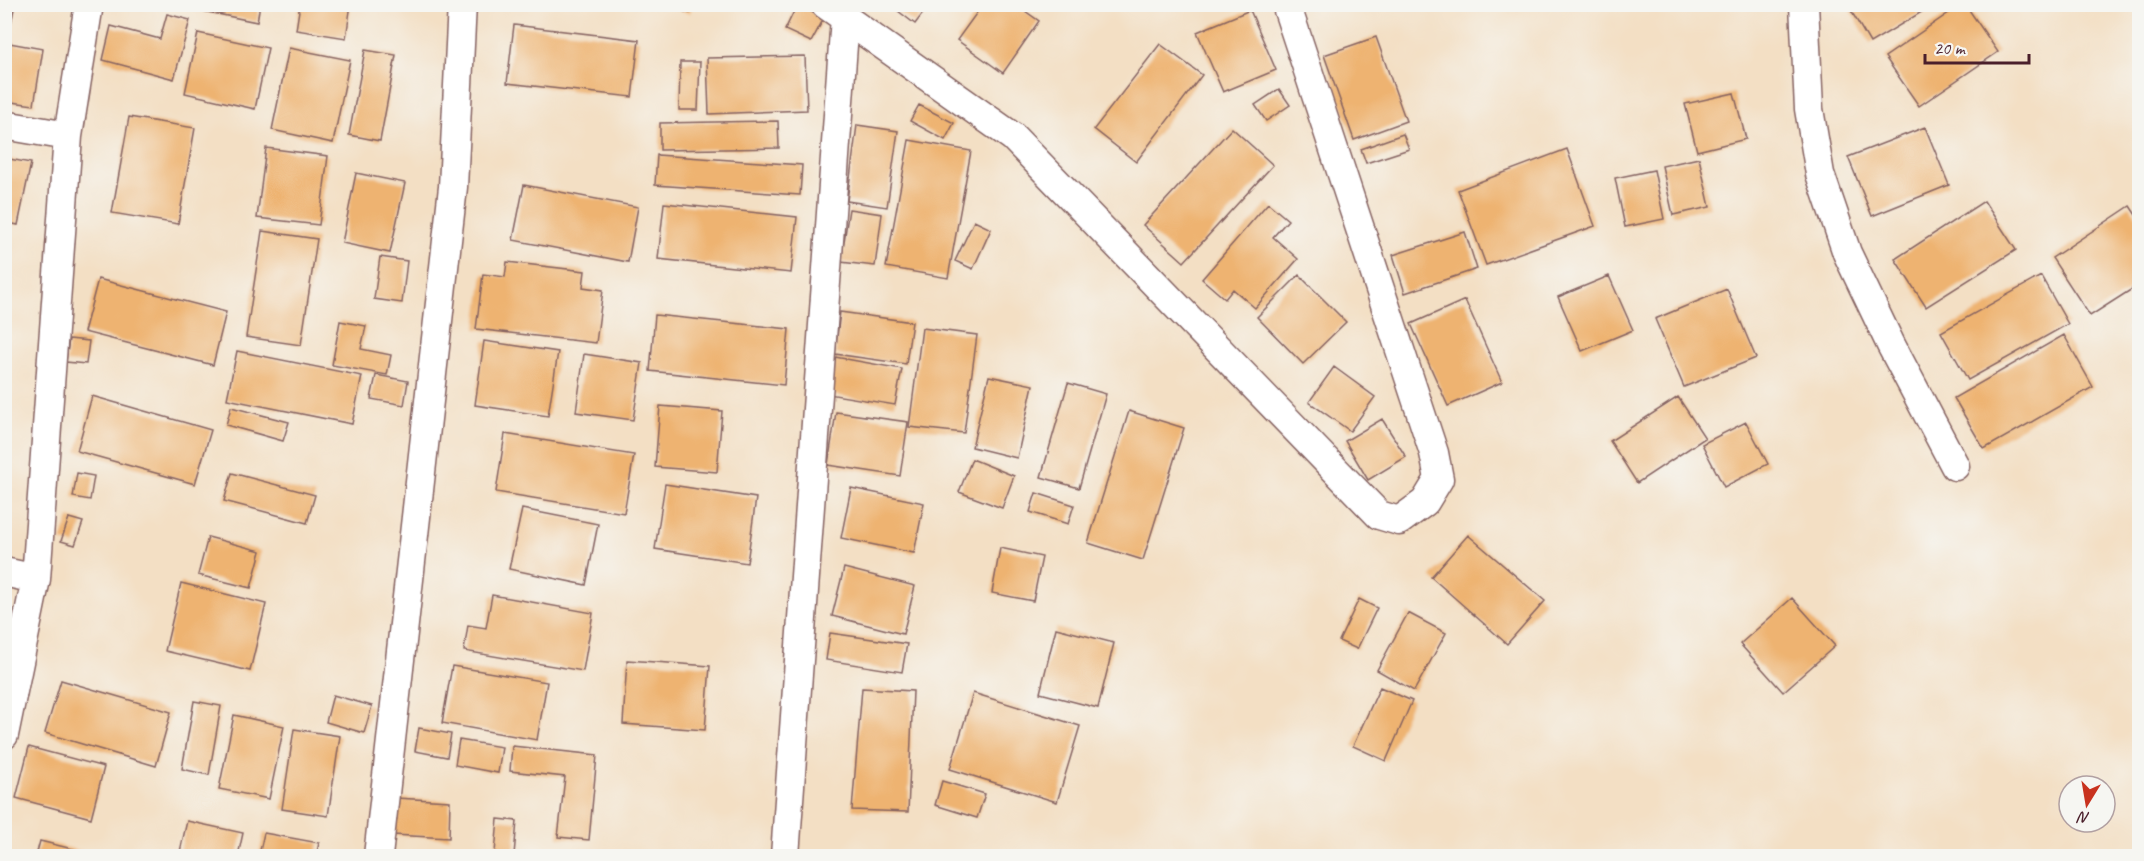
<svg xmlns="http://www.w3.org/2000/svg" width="2144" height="861" viewBox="0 0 2144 861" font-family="Caveat,sans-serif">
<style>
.building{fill:#eeb371}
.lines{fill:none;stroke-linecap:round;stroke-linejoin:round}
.street-casing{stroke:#856261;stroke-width:31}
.street{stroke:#fff;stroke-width:28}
</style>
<rect width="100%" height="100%" fill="#f6f6f2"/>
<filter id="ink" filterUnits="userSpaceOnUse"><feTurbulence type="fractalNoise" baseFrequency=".0167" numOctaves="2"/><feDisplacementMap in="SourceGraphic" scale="12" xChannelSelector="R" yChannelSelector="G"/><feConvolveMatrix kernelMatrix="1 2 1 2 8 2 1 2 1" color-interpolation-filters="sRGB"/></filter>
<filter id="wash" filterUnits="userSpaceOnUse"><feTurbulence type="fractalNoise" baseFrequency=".008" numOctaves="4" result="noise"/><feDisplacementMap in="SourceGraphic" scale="24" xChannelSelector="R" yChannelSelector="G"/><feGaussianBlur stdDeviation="1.35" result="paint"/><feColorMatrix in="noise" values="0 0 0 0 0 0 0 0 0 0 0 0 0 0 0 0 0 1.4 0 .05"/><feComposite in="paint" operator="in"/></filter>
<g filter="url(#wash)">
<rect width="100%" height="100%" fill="#f3dfc4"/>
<g id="blocks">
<!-- building -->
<path class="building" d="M4,4H15L11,24L4,23Z
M168,4H260L257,22Z
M300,4H351L346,38L296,30Z
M655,4H692L690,13Z
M889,4H930L915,24Z
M983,4H1015L1039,21L1003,73L957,40Z
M1847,4H1935L1870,43Z
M1962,4H1965L1998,52L1919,106L1885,57Z
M797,5L824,18L811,42L785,30Z
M1250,10L1276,70L1223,92L1197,32Z
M167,14L190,20L174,79L103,60L111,26L160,39Z
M514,25L639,40L632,97L507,83Z
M198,33L268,48L255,109L185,93Z
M1376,37L1406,121L1354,140L1324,55Z
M4,42L43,49L34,105L4,101Z
M1160,44L1202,75L1136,162L1094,129Z
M289,48L350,60L333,143L272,130Z
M365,50L396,55L380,141L349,135Z
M805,56L807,110L709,114L707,58Z
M680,62H700L698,110H679Z
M1279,89L1290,105L1266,121L1255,105Z
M1734,93L1746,139L1697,151L1685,104Z
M919,105L954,123L945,140L910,121Z
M129,117L195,128L178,224L112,213Z
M778,121L779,148L660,150V123Z
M857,125L898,131L887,207L847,201Z
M1925,127L1949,185L1872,216L1848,157Z
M1232,128L1273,165L1184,262L1143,225Z
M1403,134L1409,149L1366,163L1361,149Z
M909,140L971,151L948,278L886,267Z
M266,148L328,156L319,225L257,218Z
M1567,149L1595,226L1486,265L1458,190Z
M657,155L802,165L800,195L655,185Z
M4,158L31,163L18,225L4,222Z
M1699,158L1710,207L1673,215L1662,166Z
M1654,170L1664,219L1625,227L1615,178Z
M356,173L405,183L390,253L342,243Z
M524,185L638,207L628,262L513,240Z
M1984,201L2016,250L1926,307L1895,259Z
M664,203L797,217L791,273L658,259Z
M1268,203L1288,220L1273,237L1298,259L1255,308L1233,289L1225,299L1202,279Z
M2130,206L2140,221V284L2090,316L2052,258Z
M849,209L882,214L875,266L841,262Z
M974,221L991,229L973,269L955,261Z
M262,231L317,239L301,345L246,337Z
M1465,232L1477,269L1405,293L1393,255Z
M380,257L407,261L402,303L374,299Z
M507,262L585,271L583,287L603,290L596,343L476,329L483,274L505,277Z
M1299,275L1346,322L1303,364L1257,317Z
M1609,276L1633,330L1582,351L1558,297Z
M2041,276L2068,324L1968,380L1941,332Z
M98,279L226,312L213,365L84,332Z
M1727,289L1756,358L1684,387L1655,319Z
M1465,300L1502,382L1448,406L1411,324Z
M840,312L912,322L906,364L835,354Z
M655,315L789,329L784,385L650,371Z
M340,321L366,326L361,349L391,355L387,375L332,365Z
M922,328L977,335L964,433L909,427Z
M2064,335L2093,387L1984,449L1954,398Z
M69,339L89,341L86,364L66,362Z
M484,341L558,352L548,416L475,405Z
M237,351L362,376L352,424L227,399Z
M584,354L642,363L633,420L576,412Z
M835,357L902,369L895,405L828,394Z
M1334,367L1375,397L1350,431L1309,402Z
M376,375L408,381L404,405L371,399Z
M989,376L1033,385L1017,458L972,447Z
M1068,383L1106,394L1079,488L1041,477Z
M92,396L211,430L195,484L77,451Z
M1678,397L1705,438L1637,483L1610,441Z
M660,406L722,411L717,472L655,467Z
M231,407L289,422L283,441L226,425Z
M1129,411L1184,428L1143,560L1088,543Z
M836,412L908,422L900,476L828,465Z
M1382,419L1406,457L1368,480L1345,441Z
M1746,422L1768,464L1724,487L1702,444Z
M505,434L634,455L624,513L496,492Z
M972,459L1014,476L1002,508L959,492Z
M77,473L94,476L90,500L73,497Z
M232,473L315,495L307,523L224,501Z
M665,484L756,498L747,563L655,549Z
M851,488L924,503L914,553L841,538Z
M1036,493L1074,505L1068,524L1030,512Z
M522,509L598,524L586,585L509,569Z
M69,518L83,522L75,545L61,541Z
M1468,535L1545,601L1507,644L1431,577Z
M208,537L261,551L251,588L198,575Z
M1000,548L1042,557L1033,601L992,593Z
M844,568L915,586L903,634L832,616Z
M181,583L266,604L250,671L165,651Z
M492,595L593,613L583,671L464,651L468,625L486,628Z
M1792,598L1835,646L1783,692L1740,644Z
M1359,599L1377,608L1357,649L1339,641Z
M1408,613L1446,633L1414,691L1377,670Z
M4,618L10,619L6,639H4Z
M1056,628L1114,643L1098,708L1040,693Z
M830,633L907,644L902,672L826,660Z
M627,660L710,666L705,730L623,724Z
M452,666L547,682L537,740L442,723Z
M61,680L171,712L156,766L45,733Z
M1380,687L1412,701L1386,761L1353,746Z
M862,688L913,691L908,812L852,810Z
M973,693L1080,726L1057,802L950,769Z
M333,695L372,706L364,733L326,722Z
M194,701L221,706L209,775L182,769Z
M234,715L284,726L269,799L219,789Z
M419,728L451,734L447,757L415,751Z
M294,729L340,736L328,816L282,809Z
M459,740L502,747L498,773L455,765Z
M512,746L597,755L589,840L558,837L565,777L510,771Z
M29,747L104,767L91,818L16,798Z
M942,781L985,794L977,818L935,805Z
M395,798L450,801L449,838L393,835Z
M498,819L517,821L514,855L495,853Z
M187,821L243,833L238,856H179Z
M264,833L319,843L316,856L259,855Z
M40,841L85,852L84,856H36Z
M550,850L589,853V856H550Z"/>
</g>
</g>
<g filter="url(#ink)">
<use href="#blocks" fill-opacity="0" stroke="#856261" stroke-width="1.5"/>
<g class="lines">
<defs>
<path id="street" d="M825,4L1013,137L1379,515L1399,521L1425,502L1439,479L1434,453L1286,4
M1804,4L1809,109L1820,174L1847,253L1891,345L1955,466
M4,125L68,136
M4,572L36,579
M4,735L36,579L68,136L89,4
M378,856L453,187L462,4
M785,856L845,17"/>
</defs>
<!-- street casing -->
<use href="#street" class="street-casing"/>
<!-- street -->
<use href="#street" class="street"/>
</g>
</g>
<!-- margin -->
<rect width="2144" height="861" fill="none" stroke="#f6f6f2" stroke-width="24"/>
<!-- north arrow -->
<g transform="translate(2087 804) rotate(191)"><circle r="28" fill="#f6f6f2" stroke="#b1a0a2" stroke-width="1.5"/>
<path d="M0-4.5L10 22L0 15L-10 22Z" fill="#c8321e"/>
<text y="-9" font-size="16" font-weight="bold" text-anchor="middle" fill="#4a1f2b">N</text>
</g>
<!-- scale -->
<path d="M1925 54v9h104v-9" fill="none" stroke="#4a1f2b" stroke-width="3"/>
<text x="1934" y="54" font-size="18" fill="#4a1f2b" stroke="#f6f6f2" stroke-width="4.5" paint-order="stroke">20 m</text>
</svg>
